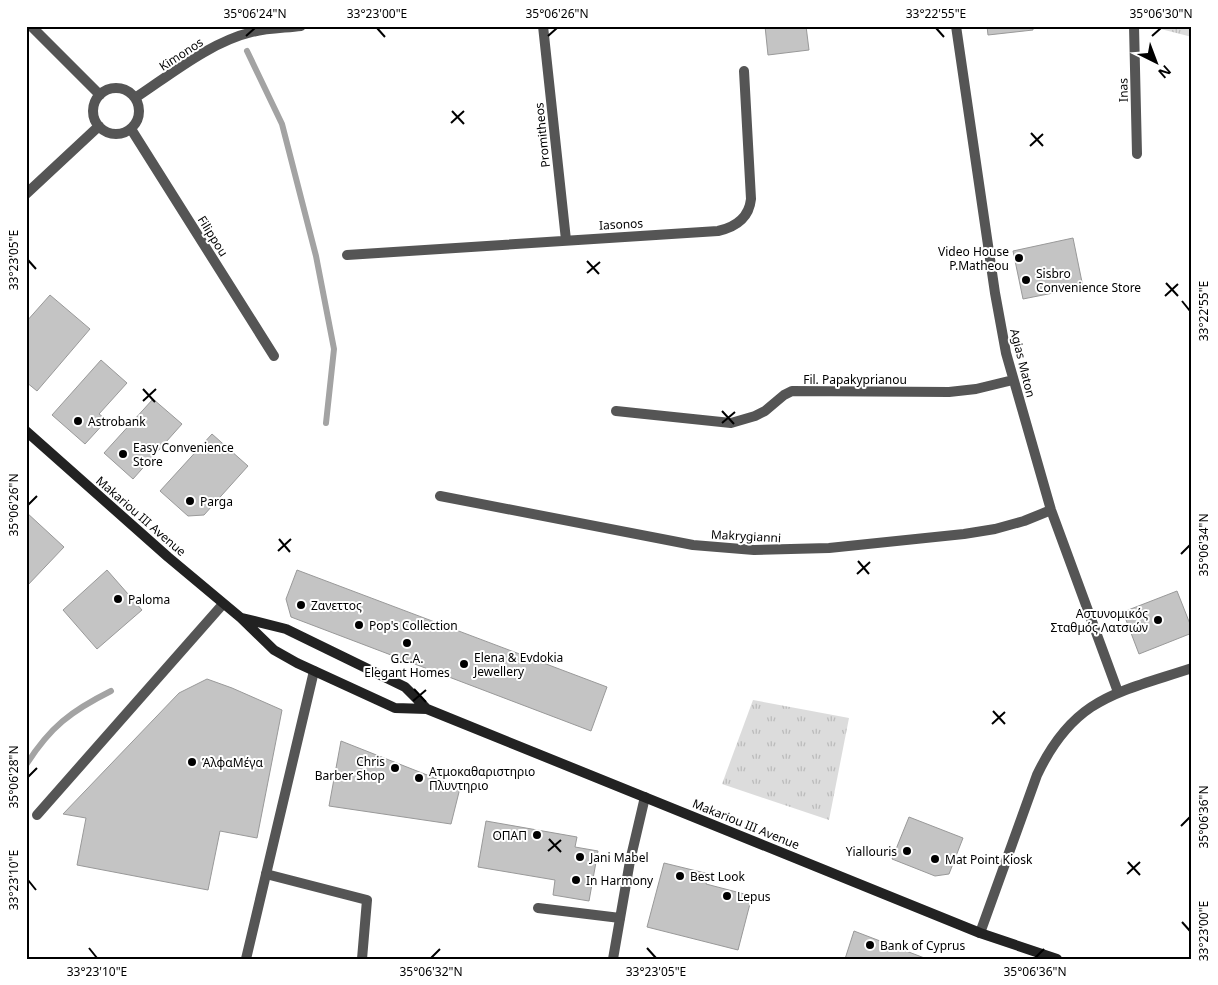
<svg xmlns="http://www.w3.org/2000/svg" width="1218" height="985" viewBox="0 0 1218 985" font-family="'Noto Sans',sans-serif">
<style>
.park{fill:url(#park-tufts)}
.lines{fill:none;stroke-linecap:round;stroke-linejoin:round}
.stream{stroke:#a3a3a3;stroke-width:6}
.building{fill:#c4c4c4;stroke:#999}
.lane{stroke:#555;stroke-width:10}
.street{stroke:#555;stroke-width:10}
.secondary{stroke:#222;stroke-width:10}
.ticks{fill:none;stroke:#000;stroke-width:2}
.poi-dot{fill:#000;stroke:#fff;stroke-width:2}
.labels{text-anchor:middle;dominant-baseline:central;stroke-width:4;stroke-linejoin:round;paint-order:stroke}
.street-label{font-size:12px;fill:#000;stroke:#fff}
.poi-label{font-size:12px;fill:#000;stroke:#fff;text-anchor:start}
.neatline{fill:none;stroke:#000;stroke-width:2}
.ticks-label{font-size:12px;text-anchor:middle;fill:#000}
</style>
<defs>
<pattern id="park-tufts" width="24" height="20" patternUnits="userSpaceOnUse" patternTransform="scale(1.25)"><rect width="24" height="20" fill="#dcdcdc"/><path d="M3 7l-1-3M5 7V3M7 7l1-3M15 17l-1-3M17 17v-4M19 17l1-3" fill="none" stroke="#bbb"/></pattern>
</defs>
<rect width="100%" height="100%" fill="#fff"/>
<!-- park -->
<path class="park" d="M1149,26H1192V37Z
M753,700L849,718L829,820L722,784Z"/>
<g class="lines">
<!-- stream -->
<path class="stream" d="M247,51L282,124L316,256L334,349L326,423
M26,765C50,727 71,711 111,691
M26,834V844"/>
</g>
<!-- building -->
<path class="building" d="M765,26H806L809,50L768,55Z
M987,26H1033V30L988,35Z
M1073,238L1083,287L1023,299L1013,251Z
M50,295L90,329L37,391L26,382V322Z
M101,360L127,383L99,414L107,420L85,444L52,415Z
M153,399L182,424L133,479L104,453Z
M212,434L248,466L204,515L188,516L160,491Z
M26,512L64,547L26,587Z
M107,570L142,610L97,649L63,610Z
M297,570L607,687L591,731L291,617L286,599Z
M1177,591L1192,629V633L1139,654L1123,612Z
M207,679L232,688L282,710L257,838L220,831L208,890L77,865L86,818L63,814L179,693Z
M341,741L460,788L451,824L329,806Z
M909,817L963,838L949,874L935,876L892,859Z
M486,821L577,837L575,847L598,851L589,901L553,895L555,880L478,867Z
M664,863L709,874L706,884L752,896L738,950L647,927Z
M854,931L927,959H845Z"/>
<g class="lines">
<!-- lane -->
<path class="lane" d="M266,874L367,900L362,959
M538,908L620,918"/>
<!-- street -->
<path class="street" d="M31,26L100,95
M543,26L566,240
M956,26L995,293L1006,353L1051,510L1118,692
M1134,26L1137,154
M93 111a23 23 0 1 1 46 0a23 23 0 1 1-46 0Z
M135,98C170,75 210,42 252,32C268,28 285,28 301,26
M131,129L274,356
M26,194L99,126
M347,255L718,231C736,227 749,218 751,199L744,71
M616,411L731,423L755,416L765,411L784,395L792,391L949,392L976,389L1013,380
M440,496L693,545L754,550L829,548L964,534L995,529L1024,521L1051,510
M37,815L223,604
M980,933L1037,775C1074,697 1117,693 1192,668
M246,959L314,671
M613,959L630,861L645,797"/>
<!-- secondary -->
<path class="secondary" d="M26,431L168,557L241,618L274,650L297,663L395,708L427,709L980,933L1057,959
M242,618L286,629L405,687L427,709"/>
</g>
<!-- ticks -->
<path class="ticks" d="M377,28L385,37M936,28L944,37M246,36L255,28M548,36L557,28M1152,36L1161,28M452,111L464,124M451,123L464,111M1031,133L1043,146M1030,146L1043,134M28,260L36,269M587,261L599,274M587,273L600,262M1166,283L1178,296M1165,296L1178,284M1182,301L1190,311M143,389L155,402M143,401L156,389M722,411L734,424M722,423L735,412M28,505L37,496M279,539L290,552M278,551L291,539M1181,554L1190,545M858,561L869,574M857,574L870,562M414,689L426,702M413,701L426,690M993,711L1005,724M992,724L1005,712M28,777L37,768M1181,826L1190,817M549,839L561,852M548,851L561,840M1128,862L1140,875M1127,874L1140,862M28,880L36,890M1182,922L1190,931M89,948L97,958M647,948L656,958M431,958L440,949M1035,958L1044,949"/>
<!-- markers -->
<g class="poi-dot">
<circle cx="1019" cy="258" r="5"/>
<circle cx="1026" cy="280" r="5"/>
<circle cx="78" cy="421" r="5"/>
<circle cx="123" cy="454" r="5"/>
<circle cx="190" cy="501" r="5"/>
<circle cx="118" cy="599" r="5"/>
<circle cx="301" cy="605" r="5"/>
<circle cx="1158" cy="620" r="5"/>
<circle cx="359" cy="625" r="5"/>
<circle cx="407" cy="643" r="5"/>
<circle cx="464" cy="664" r="5"/>
<circle cx="192" cy="762" r="5"/>
<circle cx="395" cy="768" r="5"/>
<circle cx="419" cy="778" r="5"/>
<circle cx="537" cy="835" r="5"/>
<circle cx="907" cy="851" r="5"/>
<circle cx="580" cy="857" r="5"/>
<circle cx="935" cy="859" r="5"/>
<circle cx="680" cy="876" r="5"/>
<circle cx="576" cy="880" r="5"/>
<circle cx="727" cy="896" r="5"/>
<circle cx="870" cy="945" r="5"/>
</g>
<g class="labels">
<!-- street labels -->
<g class="street-label">
<text transform="translate(181 54) rotate(-33)">Kimonos</text>
<text transform="translate(1123 90) rotate(-91)">Inas</text>
<text transform="translate(542 135) rotate(-96)">Promitheos</text>
<text transform="translate(621 224) rotate(-3)">Iasonos</text>
<text transform="translate(213 236) rotate(58)">Filippou</text>
<text transform="translate(1023 363) rotate(76)">Agias Maton</text>
<text x="855" y="379">Fil. Papakyprianou</text>
<text transform="translate(141 516) rotate(41)">Makariou III Avenue</text>
<text transform="translate(746 536) rotate(3)">Makrygianni</text>
<text transform="translate(746 824) rotate(22)">Makariou III Avenue</text>
</g>
<!-- poi labels -->
<g class="poi-label">
<text x="1009" y="251" text-anchor="end">Video House<tspan x="1009" dy="14">P.Matheou</tspan></text>
<text x="1036" y="273">Sisbro<tspan x="1036" dy="14">Convenience Store</tspan></text>
<text x="88" y="421">Astrobank</text>
<text x="133" y="447">Easy Convenience<tspan x="133" dy="14">Store</tspan></text>
<text x="200" y="501">Parga</text>
<text x="128" y="599">Paloma</text>
<text x="311" y="605">Ζανεττος</text>
<text x="1148" y="613" text-anchor="end">Αστυνομικός<tspan x="1148" dy="14">Σταθμός Λατσιών</tspan></text>
<text x="369" y="625">Pop's Collection</text>
<text x="474" y="657">Elena &amp; Evdokia<tspan x="474" dy="14">Jewellery</tspan></text>
<text x="407" y="658" text-anchor="middle">G.C.A.<tspan x="407" dy="14">Elegant Homes</tspan></text>
<text x="385" y="761" text-anchor="end">Chris<tspan x="385" dy="14">Barber Shop</tspan></text>
<text x="202" y="762">ΆλφαΜέγα</text>
<text x="429" y="771">Ατμοκαθαριστηριο<tspan x="429" dy="14">Πλυντηριο</tspan></text>
<text x="527" y="835" text-anchor="end">ΟΠΑΠ</text>
<text x="897" y="851" text-anchor="end">Yiallouris</text>
<text x="590" y="857">Jani Mabel</text>
<text x="945" y="859">Mat Point Kiosk</text>
<text x="690" y="876">Best Look</text>
<text x="586" y="880">In Harmony</text>
<text x="737" y="896">Lepus</text>
<text x="880" y="945">Bank of Cyprus</text>
</g>
</g>
<!-- border -->
<rect width="1218" height="985" fill="none" stroke="#ffffff" stroke-width="55"/>
<!-- north arrow -->
<g transform="translate(1156 62) rotate(138)" stroke="#ffffff" stroke-width="4" paint-order="stroke">
<path d="M0-4L9 19L0 12L-9 19Z" fill="#000000"/>
<text y="-8" font-size="14" font-weight="bold" text-anchor="middle" fill="#000000">N</text>
</g>
<rect x="28" y="28" width="1162" height="930" class="neatline"/>
<g class="ticks-label">
<text x="255" y="18">35°06'24"N</text>
<text x="377" y="18">33°23'00"E</text>
<text x="557" y="18">35°06'26"N</text>
<text x="936" y="18">33°22'55"E</text>
<text x="1161" y="18">35°06'30"N</text>
<text transform="translate(14 260) rotate(-90)" y="4">33°23'05"E</text>
<text transform="translate(1204 311) rotate(-90)" y="4">33°22'55"E</text>
<text transform="translate(14 505) rotate(-90)" y="4">35°06'26"N</text>
<text transform="translate(1204 545) rotate(-90)" y="4">35°06'34"N</text>
<text transform="translate(14 777) rotate(-90)" y="4">35°06'28"N</text>
<text transform="translate(1204 817) rotate(-90)" y="4">35°06'36"N</text>
<text transform="translate(14 880) rotate(-90)" y="4">33°23'10"E</text>
<text transform="translate(1204 931) rotate(-90)" y="4">33°23'00"E</text>
<text x="97" y="976">33°23'10"E</text>
<text x="431" y="976">35°06'32"N</text>
<text x="656" y="976">33°23'05"E</text>
<text x="1035" y="976">35°06'36"N</text>
</g>
</svg>
